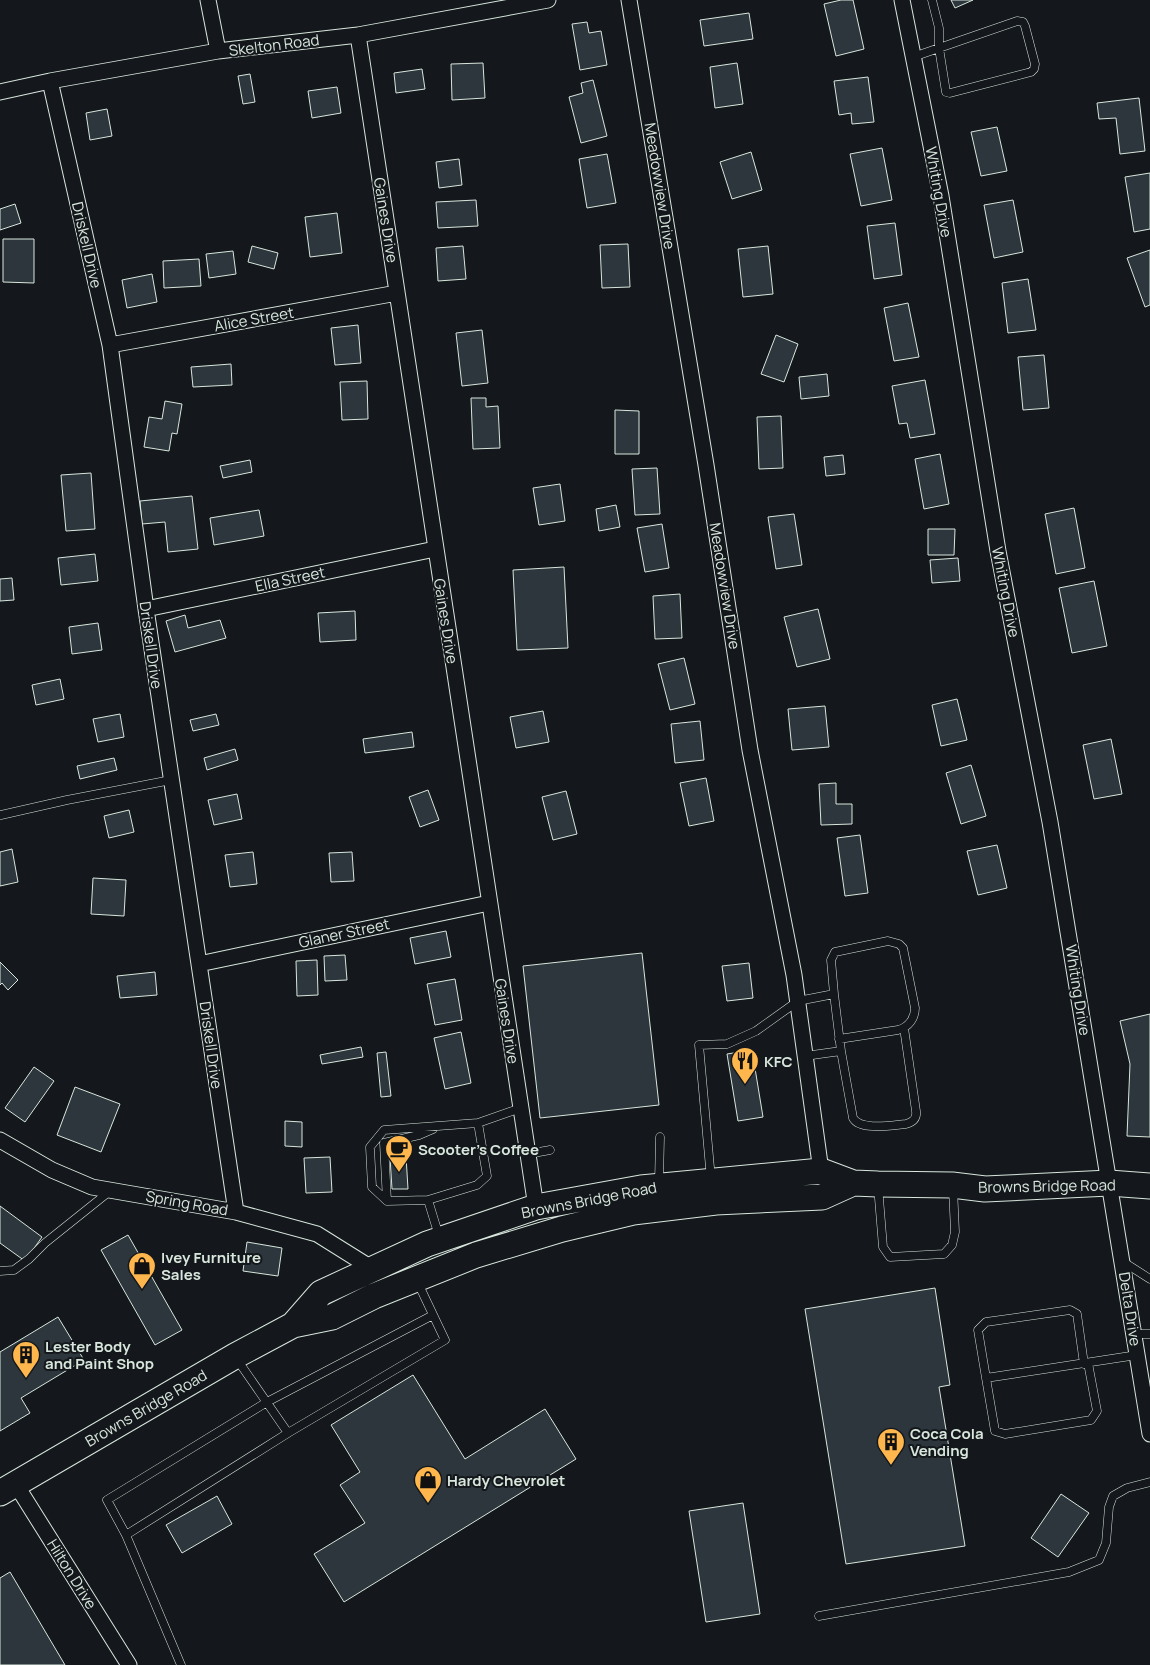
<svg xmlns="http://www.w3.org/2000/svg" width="1150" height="1665" viewBox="0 0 1150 1665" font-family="Manrope,sans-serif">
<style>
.building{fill:#2c363c;stroke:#d8e6dc}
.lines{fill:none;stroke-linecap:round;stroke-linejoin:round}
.lane-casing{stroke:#d8e6dc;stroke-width:9}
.street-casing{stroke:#d8e6dc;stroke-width:17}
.primary-casing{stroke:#d8e6dc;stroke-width:27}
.lane{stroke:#14181c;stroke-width:8}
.street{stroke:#14181c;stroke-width:15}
.primary{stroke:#14181c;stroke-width:25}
.labels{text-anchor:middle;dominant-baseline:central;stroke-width:4;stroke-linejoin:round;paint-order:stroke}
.street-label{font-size:15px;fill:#d8e6dc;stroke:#14181c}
.poi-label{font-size:15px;font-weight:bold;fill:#d8e6dc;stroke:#14181c;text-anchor:start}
</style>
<rect width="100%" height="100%" fill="#14181c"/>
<!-- building -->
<path class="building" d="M841,0H853L864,49L836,56L824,4Z
M951,0H973L955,8Z
M749,13L753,39L704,46L700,20Z
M587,22L589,33L601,31L607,65L580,70L572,24Z
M483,63L485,98L452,100L451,64Z
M737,63L743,104L715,108L710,67Z
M422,69L425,89L396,93L394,73Z
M250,74L255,102L243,104L238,76Z
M868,77L874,122L852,124L851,113L839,115L834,81Z
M593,80L607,136L581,143L569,97L583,93L581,83Z
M337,87L341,113L312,118L308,91Z
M1139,98L1145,151L1120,154L1116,118L1099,119L1097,103Z
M107,109L112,136L90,140L86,113Z
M997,127L1007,171L981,176L971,132Z
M882,148L892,200L861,206L850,154Z
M751,152L762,190L732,199L720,162Z
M607,154L616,203L587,208L579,159Z
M459,159L462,185L439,188L436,162Z
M1150,173V229L1134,232L1125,177Z
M476,200L478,226L438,228L436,202Z
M1013,200L1023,252L994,258L984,205Z
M15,204L21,223L0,230V209Z
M337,213L342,253L310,257L305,217Z
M895,223L902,275L874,279L867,226Z
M3,239H34V283L3,282Z
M628,244L630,287L602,288L600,245Z
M252,246L278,253L274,269L248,262Z
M463,246L466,279L438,281L436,248Z
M768,246L773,294L743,297L738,249Z
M1150,250V305L1145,307L1127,258Z
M233,251L236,274L209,278L206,254Z
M199,259L201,286L164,288L163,261Z
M152,274L157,302L127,308L122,280Z
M1028,279L1036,330L1008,333L1002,283Z
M908,303L919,357L894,361L884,308Z
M358,325L361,363L335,365L331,328Z
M482,330L488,383L462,386L456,333Z
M776,335L798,344L784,382L761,374Z
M1044,355L1049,408L1023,410L1018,357Z
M231,364L232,385L193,387L191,367Z
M827,374L829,396L801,399L799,377Z
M925,380L935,434L910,438L907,423L899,424L892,386Z
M367,381L368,419L342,420L340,382Z
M471,398H486V407L498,406L500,448L473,449Z
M165,401L182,404L177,434L172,433L169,451L144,447L149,417L162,419Z
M615,410L639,411V454H615Z
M781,416L783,468L759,469L757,417Z
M940,454L949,504L924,509L915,459Z
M843,455L845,474L826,476L824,457Z
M250,460L252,472L223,478L220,466Z
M657,468L660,514L635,515L632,469Z
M91,473L95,529L66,531L61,475Z
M560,484L565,521L539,525L533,488Z
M192,496L198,549L168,552L165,522L142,524L140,501Z
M616,505L620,527L599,531L596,509Z
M1074,508L1085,568L1056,574L1045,514Z
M259,510L264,536L214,545L210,518Z
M794,514L802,565L776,569L768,517Z
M662,524L669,568L645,572L637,528Z
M928,529H955L954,555H928Z
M95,554L98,581L61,585L58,558Z
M958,558L960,581L932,583L930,560Z
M564,567L568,648L517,650L513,570Z
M12,578L14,600L0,601V579Z
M1094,581L1107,646L1072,653L1059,588Z
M680,594L682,638L655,639L653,596Z
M818,609L830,659L797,667L784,617Z
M355,611L356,640L320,642L318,613Z
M185,615L188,628L220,620L226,638L175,652L166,621Z
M98,623L102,650L72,654L69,627Z
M684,658L695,704L670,710L658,664Z
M60,679L64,699L36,705L32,685Z
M957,699L967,740L941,746L932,705Z
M825,706L829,747L792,750L788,709Z
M543,711L549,742L516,748L510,717Z
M120,714L124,737L98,742L93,719Z
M216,714L219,725L193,731L190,720Z
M700,721L704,760L675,763L671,724Z
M412,732L414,747L365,753L363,739Z
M1111,739L1122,794L1094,799L1083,745Z
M235,749L238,760L207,770L204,758Z
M114,758L117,770L80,779L77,766Z
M971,765L986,816L961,824L946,773Z
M706,778L714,821L689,826L680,783Z
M836,783V804H852V824L821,825L819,784Z
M428,790L439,820L420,827L409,797Z
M566,791L577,834L553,840L542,797Z
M237,794L242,819L214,825L208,800Z
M129,810L134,832L109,838L104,816Z
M860,835L868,893L845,896L837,838Z
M997,845L1007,888L978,895L967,851Z
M12,849L18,882L0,886V852Z
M253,852L257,884L230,887L225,855Z
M352,852L354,881L331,882L329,853Z
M93,878L126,880L124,916L91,914Z
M446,931L451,957L415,964L410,938Z
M642,953L659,1105L540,1118L523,966Z
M345,955L347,980L325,981L324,956Z
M317,960L318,995L297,996L296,961Z
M0,962L18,980L8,990L2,983L0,985Z
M749,963L753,998L727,1001L722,966Z
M155,972L157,995L120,998L117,976Z
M455,979L462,1020L435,1025L427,984Z
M1150,1014V1137L1127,1136L1130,1064L1120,1021Z
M461,1032L471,1083L445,1089L434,1038Z
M361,1047L363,1057L322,1064L320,1055Z
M752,1050L763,1117L738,1121L727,1054Z
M386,1052L391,1096L381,1097L377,1053Z
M34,1067L54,1081L25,1122L5,1108Z
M75,1087L120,1104L101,1152L57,1135Z
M285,1121L302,1122V1147L285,1146Z
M406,1156L408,1189H392L390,1157Z
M330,1157L332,1192L306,1193L304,1158Z
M0,1206L42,1237L25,1261L0,1243Z
M128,1235L182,1330L155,1345L101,1250Z
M247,1242L282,1248L278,1276L243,1271Z
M935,1288L950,1385L939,1387L965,1546L846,1564L805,1309Z
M58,1317L84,1360L21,1398L30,1413L0,1431V1352Z
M413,1375L465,1459L545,1409L576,1459L344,1602L314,1554L365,1523L340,1485L360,1472L331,1425Z
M1061,1494L1089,1513L1058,1557L1031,1538Z
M217,1496L232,1524L182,1553L166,1525Z
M743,1503L760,1614L706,1622L689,1511Z
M10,1572L65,1665H0V1578Z"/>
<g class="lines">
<defs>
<path id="lane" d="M913,57L1017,21L1023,22L1025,26L1035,64L1034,69L1031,72L950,93L946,92L939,48V28L932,0
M1,815L67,800L171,780
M834,994L831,960L835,952L888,941L899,944L903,948L915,1008C915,1018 909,1027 898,1030L839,1039
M841,1051L853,1118C860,1131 893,1125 906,1124C913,1122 917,1119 916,1111L904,1028
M528,1154L550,1150
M711,1179L699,1045L727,1044L756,1031L798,1001L834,994L841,1051L805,1056
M659,1182L660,1137
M878,1186L883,1247L890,1257L944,1254L952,1245L955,1232L953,1188
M428,1200L477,1185L487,1176L478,1123
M387,1201L384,1143L419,1135L433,1129
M439,1236L428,1200L387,1201L372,1187L370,1147L384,1130L478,1123L521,1108
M1122,1261L1150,1279
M0,1271L14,1270L29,1259L45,1243L110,1191
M1134,1334H1150
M236,1358L288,1433L445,1340L417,1281
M1084,1364L1077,1314L1070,1310L986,1322L978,1330L986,1378L1137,1355
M986,1378L995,1431L1005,1434L1091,1420L1097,1411L1088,1363
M288,1433L126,1535L107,1500L267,1402L433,1315
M126,1535L181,1665
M819,1616L1069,1572L1099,1560L1106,1543L1109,1507L1113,1496L1127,1488L1150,1482"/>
<path id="street" d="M208,0L218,51
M629,0L706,465L750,750L794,975L821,1171
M902,0L941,196L998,551L1050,822L1150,1434
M358,35L536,1207
M50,81L110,345L146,609L236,1212
M0,92L50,81L218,51L358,35L548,0
M110,345L397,293
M146,609L435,549
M199,964L489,903
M0,1140L52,1170L92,1187L236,1212L317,1234L373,1269
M15,1483L129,1665"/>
<path id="primary" d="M293,1325L321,1293L427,1244L536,1207L641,1188L821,1171L853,1183L878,1184L952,1185L985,1189L1109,1183L1150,1186
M0,1493L235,1356L293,1325L332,1317L374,1296L476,1255L562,1229L633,1212L716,1202L822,1197L853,1183"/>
</defs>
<!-- lane casing -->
<use href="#lane" class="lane-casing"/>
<!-- street casing -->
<use href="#street" class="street-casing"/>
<!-- primary casing -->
<use href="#primary" class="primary-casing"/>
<!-- lane -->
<use href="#lane" class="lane"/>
<!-- street -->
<use href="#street" class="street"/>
<!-- primary -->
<use href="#primary" class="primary"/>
</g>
<!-- icons -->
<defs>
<symbol id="restaurant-pin" viewBox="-11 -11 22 30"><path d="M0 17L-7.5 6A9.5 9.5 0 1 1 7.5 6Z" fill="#ffb74d" stroke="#14181c"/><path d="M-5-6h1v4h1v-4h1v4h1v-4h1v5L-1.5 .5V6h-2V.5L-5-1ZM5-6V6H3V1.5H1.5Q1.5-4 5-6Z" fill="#111"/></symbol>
<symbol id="cafe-pin" viewBox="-11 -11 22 30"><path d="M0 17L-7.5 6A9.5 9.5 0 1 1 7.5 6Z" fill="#ffb74d" stroke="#14181c"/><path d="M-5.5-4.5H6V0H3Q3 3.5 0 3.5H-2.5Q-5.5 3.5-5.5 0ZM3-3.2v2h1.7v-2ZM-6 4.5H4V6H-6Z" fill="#111"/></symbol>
<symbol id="shop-pin" viewBox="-11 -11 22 30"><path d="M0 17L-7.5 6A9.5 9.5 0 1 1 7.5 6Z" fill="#ffb74d" stroke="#14181c"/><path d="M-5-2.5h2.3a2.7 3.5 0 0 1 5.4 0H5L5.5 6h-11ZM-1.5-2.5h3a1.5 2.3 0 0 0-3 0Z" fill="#111"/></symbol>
<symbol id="building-pin" viewBox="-11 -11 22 30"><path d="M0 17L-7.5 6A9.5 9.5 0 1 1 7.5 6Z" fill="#ffb74d" stroke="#14181c"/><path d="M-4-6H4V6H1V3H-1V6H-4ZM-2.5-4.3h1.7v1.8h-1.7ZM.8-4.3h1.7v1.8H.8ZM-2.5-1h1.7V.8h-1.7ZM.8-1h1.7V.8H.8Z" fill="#111"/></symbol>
</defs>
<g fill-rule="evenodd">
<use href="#restaurant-pin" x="729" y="1045" width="32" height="43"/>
<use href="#cafe-pin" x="383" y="1133" width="32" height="43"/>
<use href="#shop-pin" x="126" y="1250" width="32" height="43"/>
<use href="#building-pin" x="10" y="1339" width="32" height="43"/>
<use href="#building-pin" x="875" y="1426" width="32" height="43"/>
<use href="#shop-pin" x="412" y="1464" width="32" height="43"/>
</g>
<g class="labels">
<!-- street labels -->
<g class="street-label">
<text transform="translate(274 45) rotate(-7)">Skelton Road</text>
<text transform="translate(660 186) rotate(81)">Meadowview Drive</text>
<text transform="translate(939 192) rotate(80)">Whiting Drive</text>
<text transform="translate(386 220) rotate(81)">Gaines Drive</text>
<text transform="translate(87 245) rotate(77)">Driskell Drive</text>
<text transform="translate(254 319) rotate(-10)">Alice Street</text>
<text transform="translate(290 579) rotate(-12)">Ella Street</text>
<text transform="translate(725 586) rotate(81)">Meadowview Drive</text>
<text transform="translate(1006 592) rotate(79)">Whiting Drive</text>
<text transform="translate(446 621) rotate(81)">Gaines Drive</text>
<text transform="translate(151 645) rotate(82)">Driskell Drive</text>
<text transform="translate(344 933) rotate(-12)">Glaner Street</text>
<text transform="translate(1078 990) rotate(81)">Whiting Drive</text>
<text transform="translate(507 1021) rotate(81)">Gaines Drive</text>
<text transform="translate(211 1045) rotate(82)">Driskell Drive</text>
<text transform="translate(1047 1186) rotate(-1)">Browns Bridge Road</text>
<text transform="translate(589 1200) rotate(-11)">Browns Bridge Road</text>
<text transform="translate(187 1203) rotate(10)">Spring Road</text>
<text transform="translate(1130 1309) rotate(81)">Delta Drive</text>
<text transform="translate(146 1408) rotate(-30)">Browns Bridge Road</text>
<text transform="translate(72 1574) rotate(58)">Hilton Drive</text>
</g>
<!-- poi labels -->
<g class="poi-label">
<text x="764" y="1061">KFC</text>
<text x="418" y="1149">Scooter's Coffee</text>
<text x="161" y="1257">Ivey Furniture<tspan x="161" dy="17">Sales</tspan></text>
<text x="45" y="1346">Lester Body<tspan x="45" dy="17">and Paint Shop</tspan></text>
<text x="910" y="1433">Coca Cola<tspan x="910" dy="17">Vending</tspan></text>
<text x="447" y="1480">Hardy Chevrolet</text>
</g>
</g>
</svg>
